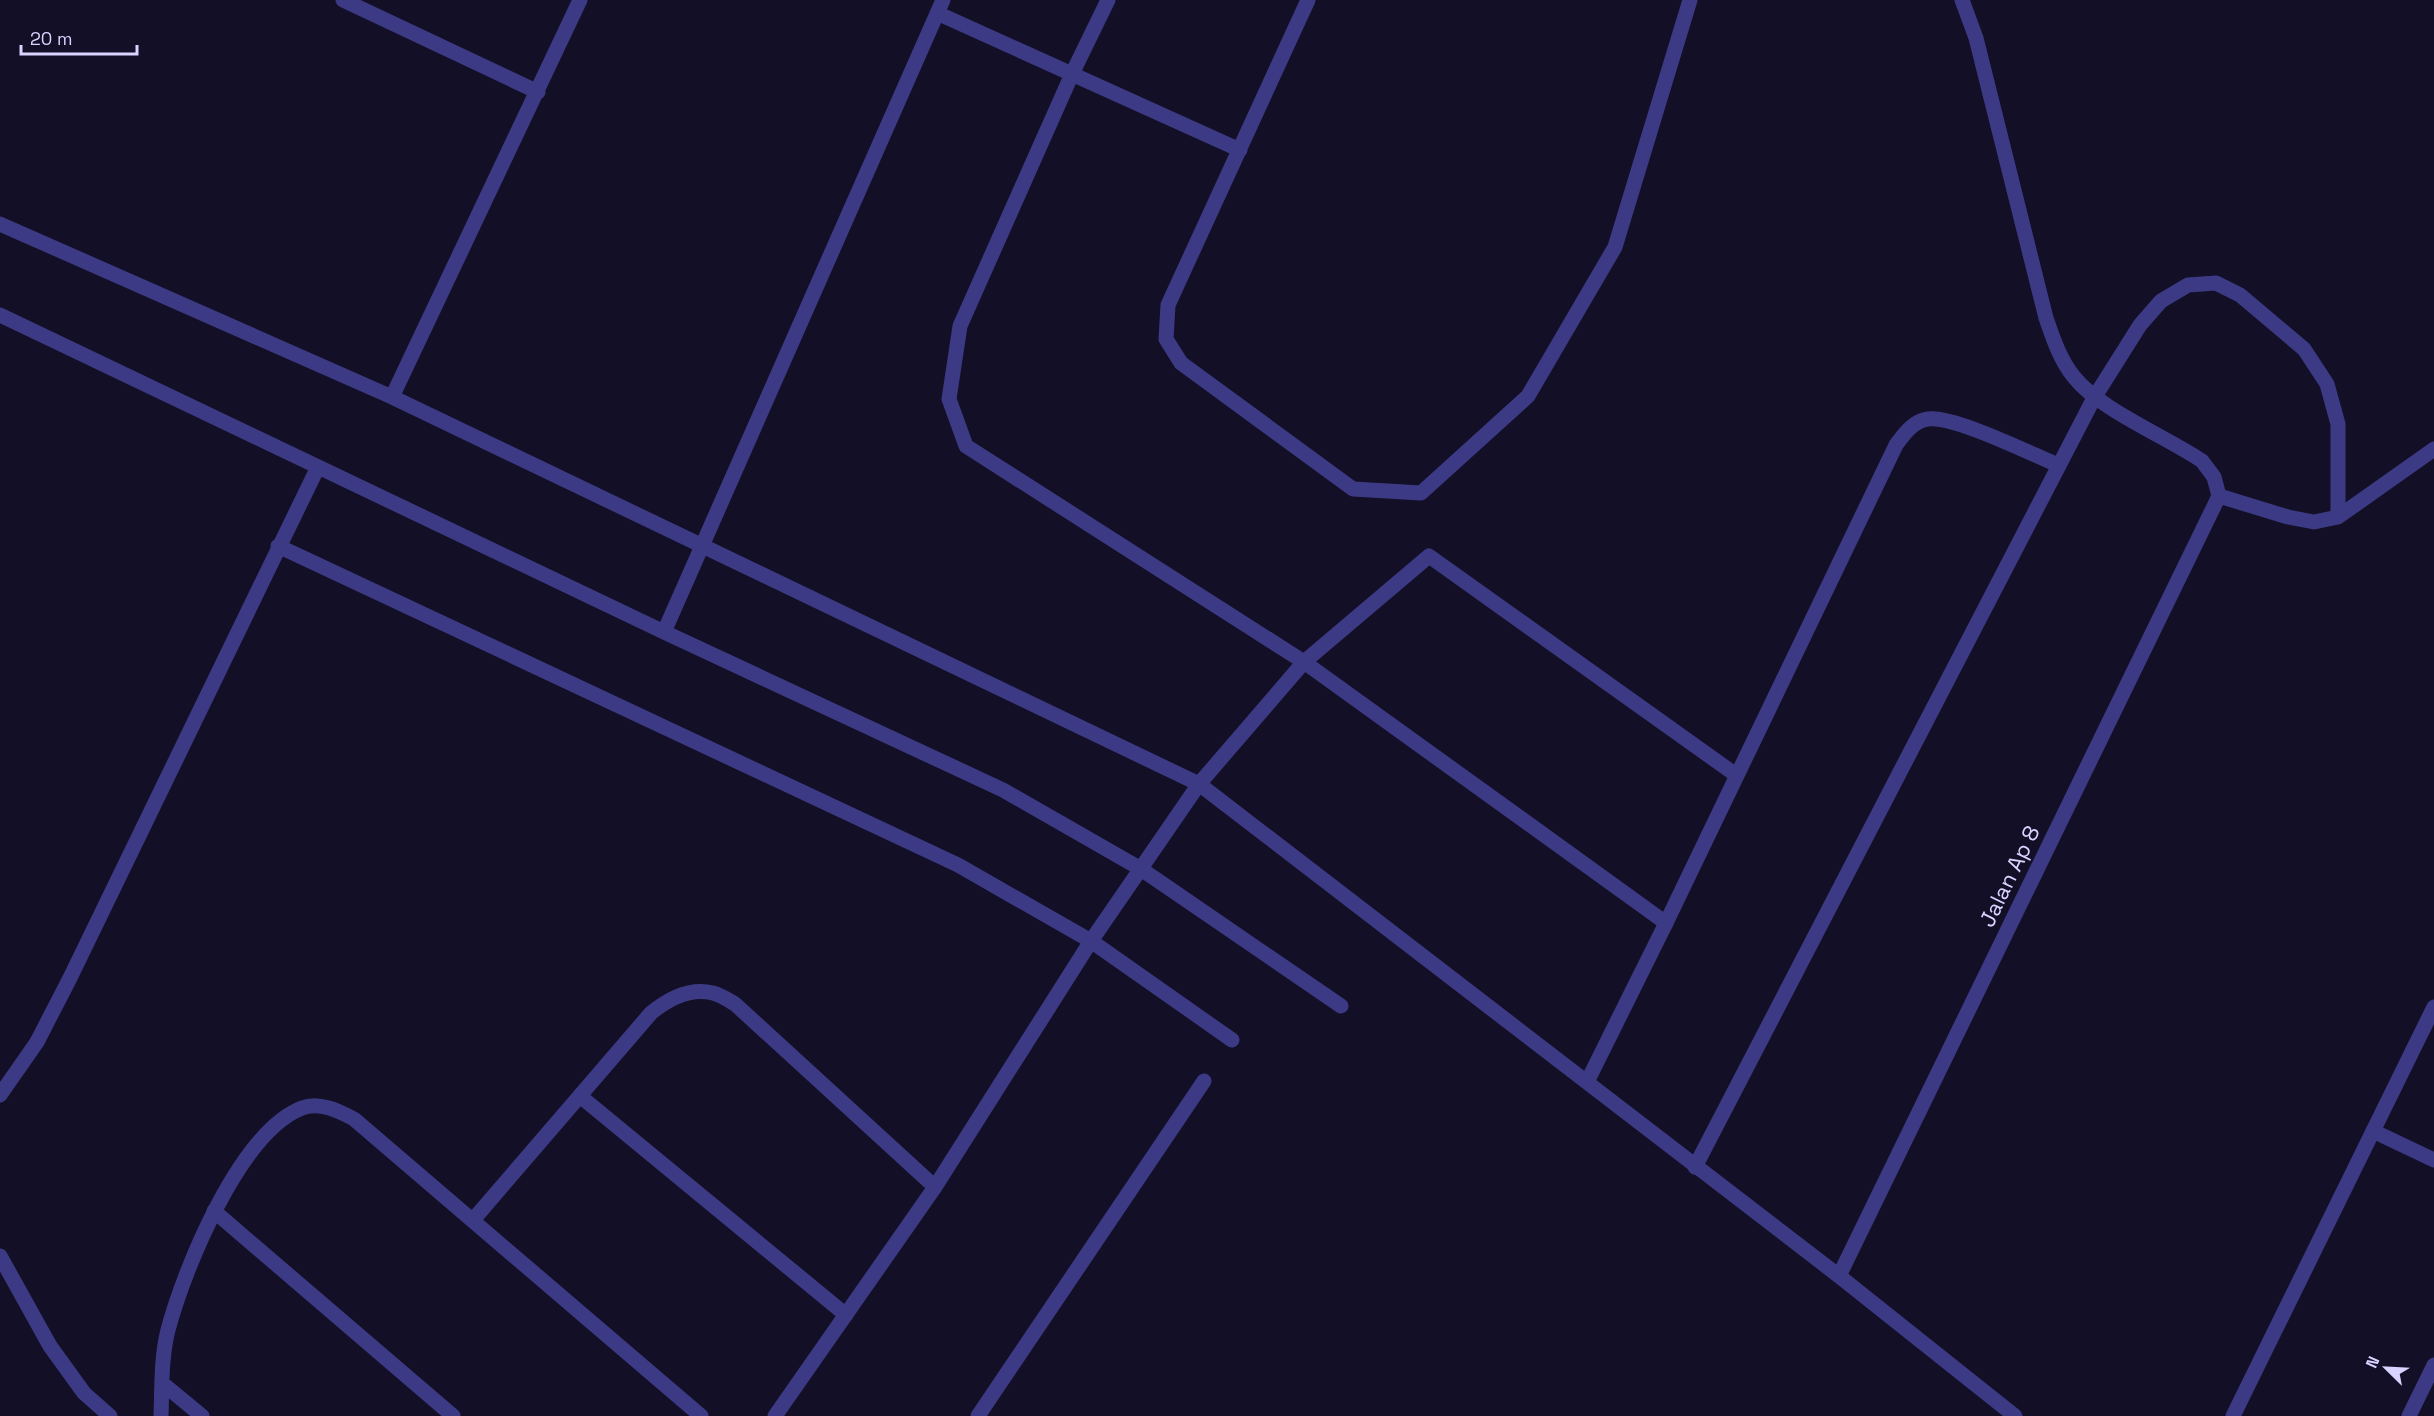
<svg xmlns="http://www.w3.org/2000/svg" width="2434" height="1416" viewBox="0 0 2434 1416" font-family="'Space Grotesk',sans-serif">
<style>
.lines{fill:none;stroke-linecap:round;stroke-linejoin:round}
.lane{stroke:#3d3a85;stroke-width:15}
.street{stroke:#3d3a85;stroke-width:15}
.labels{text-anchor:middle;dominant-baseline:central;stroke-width:4.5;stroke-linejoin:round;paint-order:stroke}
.street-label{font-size:22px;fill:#d9d4ff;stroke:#130f26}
</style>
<rect width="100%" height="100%" fill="#130f26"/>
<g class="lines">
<!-- lane -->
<path class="lane" d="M1108,0L1072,74L960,326L949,399L966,446L1304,662L1666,923
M2219,496L2288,517L2314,522L2338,517L2434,449
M580,1096L846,1315
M2373,1131L2434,1160
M1695,1167L2094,398L2140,325L2161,301L2188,285L2216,283L2240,295L2304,349L2327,384L2338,424V517
M214,1211L453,1416
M978,1416L1204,1081
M2409,1416L2434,1365"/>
<!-- street -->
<path class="street" d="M343,0L538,92
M1308,0L1168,305L1166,339L1181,363L1353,489L1421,493L1528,396L1615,247L1690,0
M937,13L1240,150
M0,224L392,397L1199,784L1839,1276L2015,1416
M0,315L664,632L1003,790L1141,869L1341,1006
M392,397L580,0
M278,546L958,865L1091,941L1232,1040
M664,632L943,0
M1587,1082L1666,923L1896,445C1904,434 1913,421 1928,419C1953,415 2031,454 2058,465
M0,1095L37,1042L70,978L318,467
M473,1220L651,1013C668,999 690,987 713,993C721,995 728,1000 735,1004L935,1187
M0,1256L50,1346L84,1393L110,1416
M1839,1276L2219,496L2214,477L2202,461C2165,436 2100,410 2074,377C2060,360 2053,338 2046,318L1976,38L1962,0
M162,1383L202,1416
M161,1416C162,1388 161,1357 168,1330C184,1269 240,1132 302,1108C319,1101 339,1111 354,1119L701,1416
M775,1416L935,1187L1091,941L1199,784L1304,662L1429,556L1736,775
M2233,1416L2434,1007"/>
</g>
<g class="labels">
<!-- street labels -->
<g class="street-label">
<text transform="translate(2009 876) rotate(-64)">Jalan Ap 8</text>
</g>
</g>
<!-- north arrow -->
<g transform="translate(2386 1368) rotate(294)" stroke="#130f26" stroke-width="4.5" paint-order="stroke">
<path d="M0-4.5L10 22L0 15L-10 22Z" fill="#d9d4ff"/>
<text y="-9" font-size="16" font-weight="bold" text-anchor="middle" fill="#d9d4ff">N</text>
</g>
<!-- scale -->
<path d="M21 45v9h116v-9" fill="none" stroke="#d9d4ff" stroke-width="3"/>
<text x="30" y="45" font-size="18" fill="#d9d4ff" stroke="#130f26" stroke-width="4.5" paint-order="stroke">20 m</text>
</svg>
